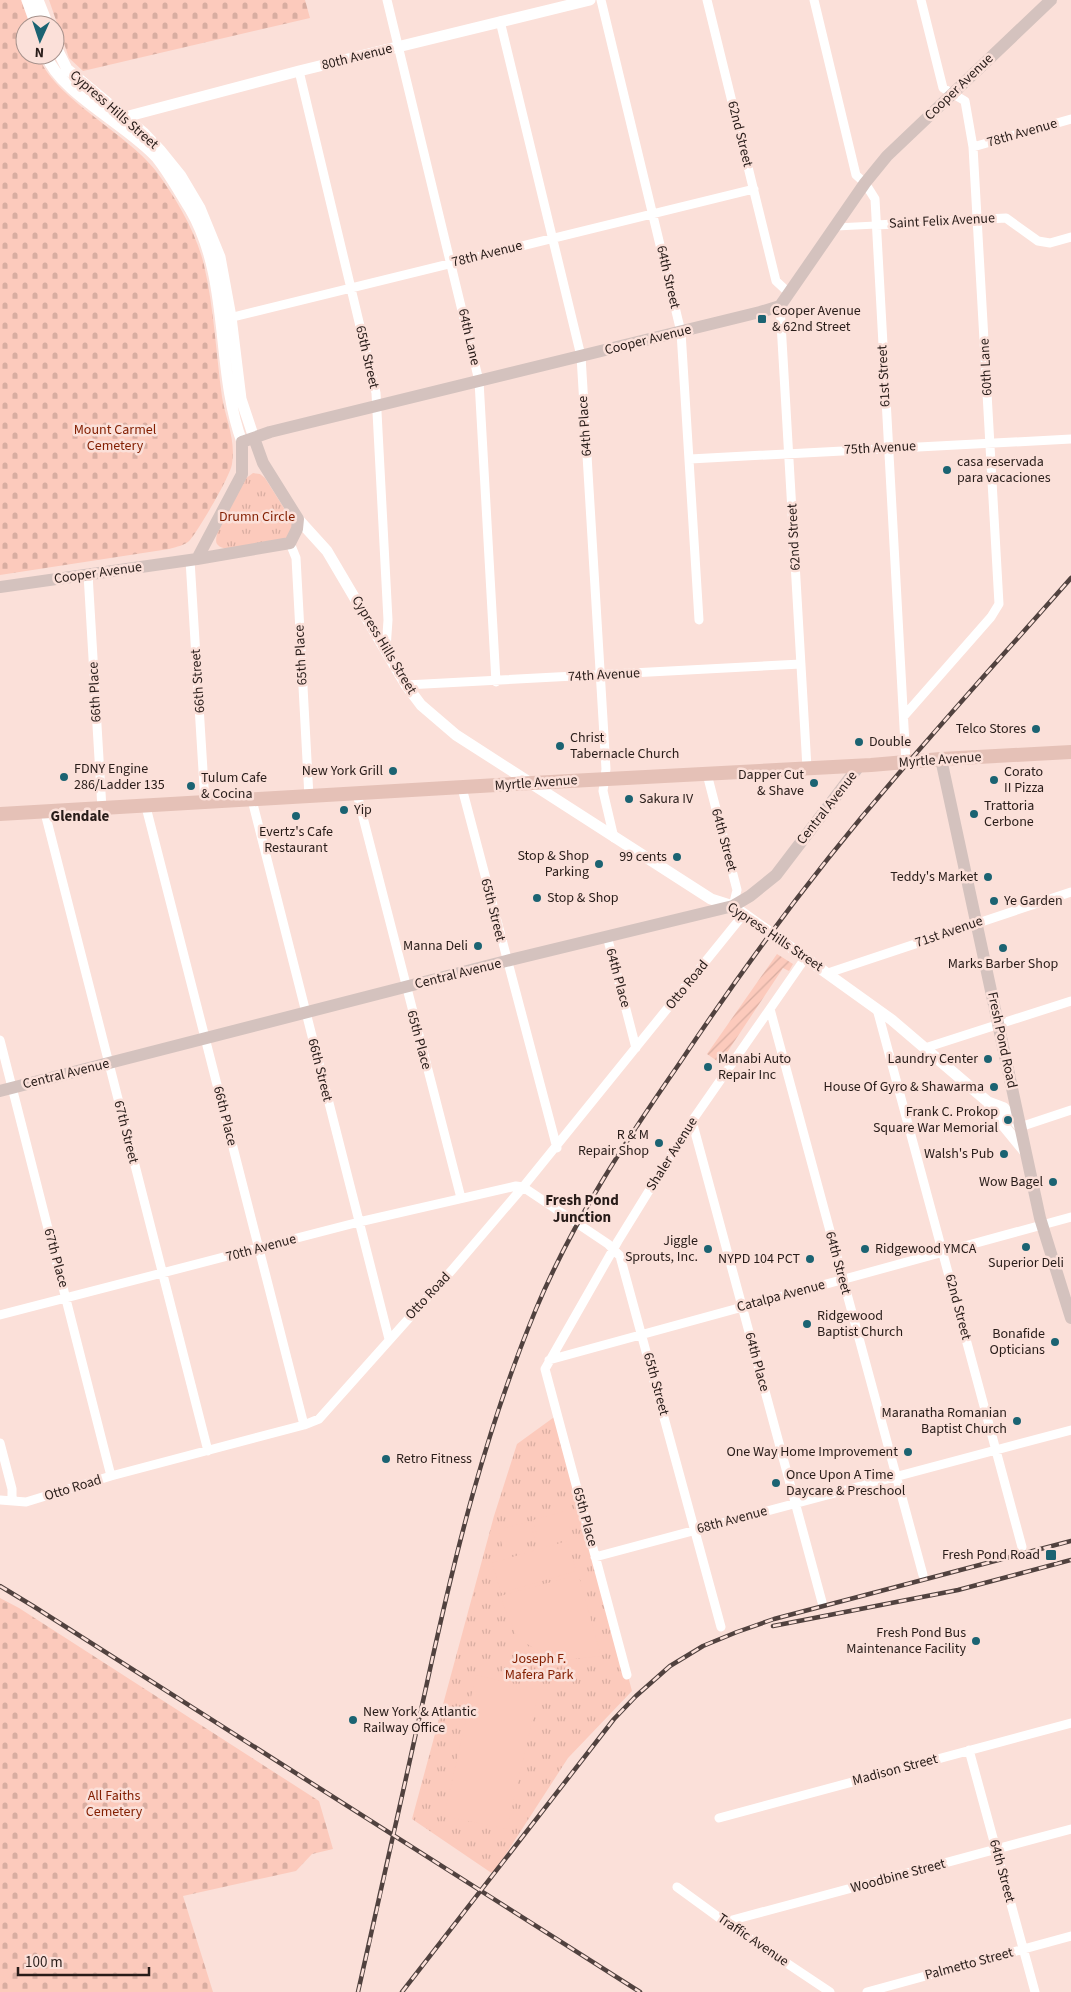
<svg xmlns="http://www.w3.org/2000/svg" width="1071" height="1992" viewBox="0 0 1071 1992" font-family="'Source Sans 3',sans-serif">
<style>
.grass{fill:url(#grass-tufts)}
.cemetery{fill:url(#cemetery-stones)}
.garden{fill:url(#garden-furrows)}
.pitch{fill:#fccabc}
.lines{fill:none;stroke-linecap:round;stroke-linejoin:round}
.pedestrian{stroke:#fff;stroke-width:7}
.minor{stroke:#fff;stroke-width:9}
.tertiary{stroke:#fff;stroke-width:11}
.secondary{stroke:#d4c2be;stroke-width:12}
.primary{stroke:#e5c1b7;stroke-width:14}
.rail-casing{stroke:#51423f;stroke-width:4.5}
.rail{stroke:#fbe0d9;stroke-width:2.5;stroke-dasharray:8;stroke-linecap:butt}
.poi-dot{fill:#1b6372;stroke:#fbe0d9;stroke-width:2}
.labels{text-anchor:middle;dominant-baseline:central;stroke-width:5;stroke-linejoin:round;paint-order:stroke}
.street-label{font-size:14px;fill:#281c19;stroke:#fbe0d9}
.poi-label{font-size:14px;fill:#281c19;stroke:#fbe0d9;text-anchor:end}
.park-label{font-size:14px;fill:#821e00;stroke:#fbe0d9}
.neighbourhood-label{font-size:15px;font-weight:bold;fill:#281c19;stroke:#fbe0d9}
</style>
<defs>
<pattern id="grass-tufts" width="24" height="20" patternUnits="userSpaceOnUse" patternTransform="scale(1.25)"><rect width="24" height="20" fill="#fccabc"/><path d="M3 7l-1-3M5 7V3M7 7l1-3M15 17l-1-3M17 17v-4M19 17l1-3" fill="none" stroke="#d8ada1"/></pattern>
<pattern id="cemetery-stones" width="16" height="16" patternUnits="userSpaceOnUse" patternTransform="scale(1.25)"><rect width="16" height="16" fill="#fccabc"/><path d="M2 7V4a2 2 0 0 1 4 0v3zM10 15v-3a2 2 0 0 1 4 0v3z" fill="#d8ada1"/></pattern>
<pattern id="garden-furrows" width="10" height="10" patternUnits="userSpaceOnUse" patternTransform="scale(1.25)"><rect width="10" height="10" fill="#fccabc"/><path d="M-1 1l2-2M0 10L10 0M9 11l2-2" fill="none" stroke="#d8ada1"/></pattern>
</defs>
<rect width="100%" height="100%" fill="#fbe0d9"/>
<!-- grass -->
<path class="grass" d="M253,473L260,474L265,478L294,524L287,539C273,542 226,557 217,544C215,541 217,536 217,532L245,479Z
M557,1415L632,1691L568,1758L493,1874L412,1819L494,1516L517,1444Z"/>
<!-- cemetery -->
<path class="cemetery" d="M0,0H21L30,25H25V55H38C53,98 126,132 156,171C176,198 196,232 204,265C214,308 216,353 222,397C226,420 236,440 232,464C230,477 199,529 190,540C186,545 176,547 169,549L0,575Z
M49,0H305L310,18L83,71L69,58Z
M0,1598L19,1608L319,1801L333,1849L312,1854L296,1871L183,1896L213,1992H0Z"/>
<!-- garden -->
<path class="garden" d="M777,954L793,964L789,971L783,968L720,1063L707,1054Z"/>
<!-- pitch -->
<path class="pitch" d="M565,1511L570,1531L538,1539L533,1520Z
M530,1521L535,1540L503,1548L498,1530Z
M567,1541L576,1571L501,1593L492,1563Z
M574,1576L580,1580L601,1656L556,1661L517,1638L500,1596Z
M476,1675L539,1690L507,1829L444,1816Z"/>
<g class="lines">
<!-- pedestrian -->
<path class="pedestrian" d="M836,227L876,225"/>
<!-- minor -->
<path class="minor" d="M387,0L479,381L496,682
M601,0L681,332L699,620
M707,0L776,281L789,293
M814,0L856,175L865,183L875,199L906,763
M500,21L581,356L606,769L603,791L614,838
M299,71L376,393L388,620L386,649
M973,147L1071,119
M876,225L1006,218L1038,241L1050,243L1071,237
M780,306L807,768
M225,319L754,189
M690,459L1071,439
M290,543L296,558L309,797
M190,560L205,803
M88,574L102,809
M406,685L801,664
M904,716L991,617L999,604L973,147L965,101L943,88L921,0
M707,774L737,890L733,906
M462,788L557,1148
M357,794L461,1198
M252,800L389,1339
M146,807L304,1425
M45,813L208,1451
M607,936L636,1048
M828,973L1071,892
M770,1009L923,1575
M877,1009L1022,1547
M0,1040L111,1476
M925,1048L1071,1001
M692,1121L822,1602
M1020,1127L1071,1110
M0,1315L359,1222L516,1186L523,1187L608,1244L620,1256L721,1627
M549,1360L1071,1217
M0,1443L12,1489V1501
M0,1500L26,1502L111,1476L304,1425L319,1419L452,1270L523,1187L743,915
M595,1557L1071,1430
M627,1675L545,1369L618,1241L692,1121L806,957
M969,1750L1035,1992
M719,1818L1071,1723
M677,1887L725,1922L830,1992
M725,1922L1071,1829
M867,1992L1071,1936"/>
<!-- tertiary -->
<path class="tertiary" d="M27,0L36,25
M38,0L48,25
M55,45L67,69L144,133L160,150L181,176L200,208L220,257L231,317L241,399L254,438
M46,55C60,93 129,126 157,158C169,173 180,193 190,209C231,279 215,369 242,442
M125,117L299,71L590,0
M298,519L327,551L406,685L421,705L456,735L711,899L733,906L892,1020L988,1102L1003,1125L1026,1153
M988,1102L1004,1108L1020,1127"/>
<!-- secondary -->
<path class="secondary" d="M197,559L242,474V442L270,432L760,312L780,306L865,183L887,156L1051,0
M0,587L197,559L290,543L297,529L298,519L263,463L254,438
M941,759L1040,1218L1071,1318
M0,1091L506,961L733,906L750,896L776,875L859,766"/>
<!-- primary -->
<path class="primary" d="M0,814L513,784L871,765L941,759L1071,752"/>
<defs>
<path id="rail" d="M0,1586L33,1606L640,1992
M773,1626L958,1590L1071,1560
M358,1992C382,1889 404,1786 427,1683C455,1554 485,1432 536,1309C573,1221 625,1142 679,1064C745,965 816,869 894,779C952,711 1012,645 1071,578
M402,1992L614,1719L636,1696L670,1666L703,1646L737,1632L774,1619L1071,1541"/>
</defs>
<!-- rail casing -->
<use href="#rail" class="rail-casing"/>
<!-- rail -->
<use href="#rail" class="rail"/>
</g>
<!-- markers -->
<g class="poi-dot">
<rect x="757" y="314" width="10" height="10" rx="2.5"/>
<circle cx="947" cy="470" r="5"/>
<circle cx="1036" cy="729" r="5"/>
<circle cx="859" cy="742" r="5"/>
<circle cx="560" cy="746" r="5"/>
<circle cx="393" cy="771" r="5"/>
<circle cx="64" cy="777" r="5"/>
<circle cx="994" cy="780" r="5"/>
<circle cx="814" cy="783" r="5"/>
<circle cx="191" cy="786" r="5"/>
<circle cx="629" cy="799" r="5"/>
<circle cx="344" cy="810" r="5"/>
<circle cx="974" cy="814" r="5"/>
<circle cx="296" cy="816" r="5"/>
<circle cx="677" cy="857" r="5"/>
<circle cx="599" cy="864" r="5"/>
<circle cx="988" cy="877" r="5"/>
<circle cx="537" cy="898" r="5"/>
<circle cx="994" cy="901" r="5"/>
<circle cx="478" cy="946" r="5"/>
<circle cx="1003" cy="948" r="5"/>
<circle cx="988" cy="1059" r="5"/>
<circle cx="708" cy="1067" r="5"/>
<circle cx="994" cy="1087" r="5"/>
<circle cx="1008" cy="1120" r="5"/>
<circle cx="659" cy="1143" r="5"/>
<circle cx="1004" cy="1154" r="5"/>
<circle cx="1053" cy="1182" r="5"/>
<circle cx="1026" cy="1247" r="5"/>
<circle cx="708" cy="1249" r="5"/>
<circle cx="865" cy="1249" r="5"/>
<circle cx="810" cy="1259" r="5"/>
<circle cx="807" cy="1324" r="5"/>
<circle cx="1055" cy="1342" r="5"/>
<circle cx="1017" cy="1421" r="5"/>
<circle cx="908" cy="1452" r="5"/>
<circle cx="386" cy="1459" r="5"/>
<circle cx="776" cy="1483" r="5"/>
<rect x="1045" y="1549" width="12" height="12" rx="2.5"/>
<circle cx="976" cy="1641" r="5"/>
<circle cx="353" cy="1720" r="5"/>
</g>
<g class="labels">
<!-- street labels -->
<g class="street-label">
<text transform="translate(357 57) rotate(-14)">80th Avenue</text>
<text transform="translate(959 87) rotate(-44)">Cooper Avenue</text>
<text transform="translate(114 110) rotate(41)">Cypress Hills Street</text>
<text transform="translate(1022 133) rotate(-16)">78th Avenue</text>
<text transform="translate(740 134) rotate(76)">62nd Street</text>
<text transform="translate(942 221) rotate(-3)">Saint Felix Avenue</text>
<text transform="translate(487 254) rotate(-14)">78th Avenue</text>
<text transform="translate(668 277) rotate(77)">64th Street</text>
<text transform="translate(469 337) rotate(77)">64th Lane</text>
<text transform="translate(648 340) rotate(-14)">Cooper Avenue</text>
<text transform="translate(367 357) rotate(77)">65th Street</text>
<text transform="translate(986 367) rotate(-93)">60th Lane</text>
<text transform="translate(884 376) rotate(-93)">61st Street</text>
<text transform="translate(585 426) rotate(-94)">64th Place</text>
<text transform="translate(880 448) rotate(-3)">75th Avenue</text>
<text transform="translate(794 537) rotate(-93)">62nd Street</text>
<text transform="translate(98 573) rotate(-8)">Cooper Avenue</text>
<text transform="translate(384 645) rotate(59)">Cypress Hills Street</text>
<text transform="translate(301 655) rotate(-93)">65th Place</text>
<text transform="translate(604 675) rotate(-3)">74th Avenue</text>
<text transform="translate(198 681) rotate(-94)">66th Street</text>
<text transform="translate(95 692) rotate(-93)">66th Place</text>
<text transform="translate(940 760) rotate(-4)">Myrtle Avenue</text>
<text transform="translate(536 783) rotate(-4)">Myrtle Avenue</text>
<text transform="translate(827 808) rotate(-52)">Central Avenue</text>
<text transform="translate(724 840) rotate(75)">64th Street</text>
<text transform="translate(493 910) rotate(76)">65th Street</text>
<text transform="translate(949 932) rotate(-19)">71st Avenue</text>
<text transform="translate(775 937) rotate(34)">Cypress Hills Street</text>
<text transform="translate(458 974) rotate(-14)">Central Avenue</text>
<text transform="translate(618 978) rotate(75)">64th Place</text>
<text transform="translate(687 985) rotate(-51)">Otto Road</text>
<text transform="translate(419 1040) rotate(75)">65th Place</text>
<text transform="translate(1002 1040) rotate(78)">Fresh Pond Road</text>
<text transform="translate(320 1070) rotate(76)">66th Street</text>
<text transform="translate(66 1074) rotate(-14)">Central Avenue</text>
<text transform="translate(225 1116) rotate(76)">66th Place</text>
<text transform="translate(126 1132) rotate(76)">67th Street</text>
<text transform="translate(672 1154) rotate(-58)">Shaler Avenue</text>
<text transform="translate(261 1248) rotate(-15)">70th Avenue</text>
<text transform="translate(56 1258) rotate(75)">67th Place</text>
<text transform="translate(838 1263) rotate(75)">64th Street</text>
<text transform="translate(428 1296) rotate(-47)">Otto Road</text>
<text transform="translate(781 1296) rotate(-15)">Catalpa Avenue</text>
<text transform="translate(958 1307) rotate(75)">62nd Street</text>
<text transform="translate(757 1362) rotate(75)">64th Place</text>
<text transform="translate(656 1384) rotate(75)">65th Street</text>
<text transform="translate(73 1488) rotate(-17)">Otto Road</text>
<text transform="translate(585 1517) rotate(75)">65th Place</text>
<text transform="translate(732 1520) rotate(-15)">68th Avenue</text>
<text transform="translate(895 1770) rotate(-15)">Madison Street</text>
<text transform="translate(1002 1871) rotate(75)">64th Street</text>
<text transform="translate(898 1876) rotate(-15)">Woodbine Street</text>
<text transform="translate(753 1940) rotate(34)">Traffic Avenue</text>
<text transform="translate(969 1964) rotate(-15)">Palmetto Street</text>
</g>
<!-- poi labels -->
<g class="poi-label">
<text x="772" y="311" text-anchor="start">Cooper Avenue<tspan x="772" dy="16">&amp; 62nd Street</tspan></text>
<text x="957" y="462" text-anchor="start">casa reservada<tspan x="957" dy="16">para vacaciones</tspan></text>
<text x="1026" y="729">Telco Stores</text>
<text x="570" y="738" text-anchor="start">Christ<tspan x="570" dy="16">Tabernacle Church</tspan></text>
<text x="869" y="742" text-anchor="start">Double</text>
<text x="74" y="769" text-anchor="start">FDNY Engine<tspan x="74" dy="16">286/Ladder 135</tspan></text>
<text x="383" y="771">New York Grill</text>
<text x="1004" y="772" text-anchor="start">Corato<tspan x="1004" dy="16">II Pizza</tspan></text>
<text x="804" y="775">Dapper Cut<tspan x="804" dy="16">&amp; Shave</tspan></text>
<text x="201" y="778" text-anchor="start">Tulum Cafe<tspan x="201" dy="16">&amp; Cocina</tspan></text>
<text x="639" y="799" text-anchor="start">Sakura IV</text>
<text x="984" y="806" text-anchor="start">Trattoria<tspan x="984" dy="16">Cerbone</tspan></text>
<text x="354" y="810" text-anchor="start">Yip</text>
<text x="296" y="832" text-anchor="middle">Evertz's Cafe<tspan x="296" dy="16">Restaurant</tspan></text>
<text x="589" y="856">Stop &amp; Shop<tspan x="589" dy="16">Parking</tspan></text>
<text x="667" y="857">99 cents</text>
<text x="978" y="877">Teddy's Market</text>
<text x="547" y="898" text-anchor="start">Stop &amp; Shop</text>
<text x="1004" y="901" text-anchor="start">Ye Garden</text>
<text x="468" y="946">Manna Deli</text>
<text x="1003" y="964" text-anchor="middle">Marks Barber Shop</text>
<text x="718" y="1059" text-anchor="start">Manabi Auto<tspan x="718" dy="16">Repair Inc</tspan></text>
<text x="978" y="1059">Laundry Center</text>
<text x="984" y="1087">House Of Gyro &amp; Shawarma</text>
<text x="998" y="1112">Frank C. Prokop<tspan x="998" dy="16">Square War Memorial</tspan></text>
<text x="649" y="1135">R &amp; M<tspan x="649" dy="16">Repair Shop</tspan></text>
<text x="994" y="1154">Walsh's Pub</text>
<text x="1043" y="1182">Wow Bagel</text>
<text x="698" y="1241">Jiggle<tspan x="698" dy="16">Sprouts, Inc.</tspan></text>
<text x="875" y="1249" text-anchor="start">Ridgewood YMCA</text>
<text x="800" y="1259">NYPD 104 PCT</text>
<text x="1026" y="1263" text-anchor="middle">Superior Deli</text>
<text x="817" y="1316" text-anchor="start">Ridgewood<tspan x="817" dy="16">Baptist Church</tspan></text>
<text x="1045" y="1334">Bonafide<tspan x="1045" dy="16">Opticians</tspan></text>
<text x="1007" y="1413">Maranatha Romanian<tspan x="1007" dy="16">Baptist Church</tspan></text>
<text x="898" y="1452">One Way Home Improvement</text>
<text x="396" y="1459" text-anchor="start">Retro Fitness</text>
<text x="786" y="1475" text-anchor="start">Once Upon A Time<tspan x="786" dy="16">Daycare &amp; Preschool</tspan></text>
<text x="1040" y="1555">Fresh Pond Road</text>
<text x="966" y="1633">Fresh Pond Bus<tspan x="966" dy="16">Maintenance Facility</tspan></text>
<text x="363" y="1712" text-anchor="start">New York &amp; Atlantic<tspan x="363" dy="16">Railway Office</tspan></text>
</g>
<!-- park labels -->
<g class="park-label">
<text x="115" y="430">Mount Carmel<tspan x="115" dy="16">Cemetery</tspan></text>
<text x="257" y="517">Drumn Circle</text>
<text x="539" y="1659">Joseph F.<tspan x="539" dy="16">Mafera Park</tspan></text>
<text x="114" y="1796">All Faiths<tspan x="114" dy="16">Cemetery</tspan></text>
</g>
<!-- neighbourhood labels -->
<g class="neighbourhood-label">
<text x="80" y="816">Glendale</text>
<text x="582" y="1200">Fresh Pond<tspan x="582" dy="17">Junction</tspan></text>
</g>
</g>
<!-- north arrow -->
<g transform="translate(40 40) rotate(183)"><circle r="24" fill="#fbe0d9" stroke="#a7928c"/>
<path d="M0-4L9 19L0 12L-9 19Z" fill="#1b6372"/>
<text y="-8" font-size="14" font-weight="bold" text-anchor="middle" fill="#281c19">N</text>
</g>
<!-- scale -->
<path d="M18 1967v8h131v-8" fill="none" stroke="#281c19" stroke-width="2.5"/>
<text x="25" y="1967" font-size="15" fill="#281c19" stroke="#fbe0d9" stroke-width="4" paint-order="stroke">100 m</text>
</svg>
